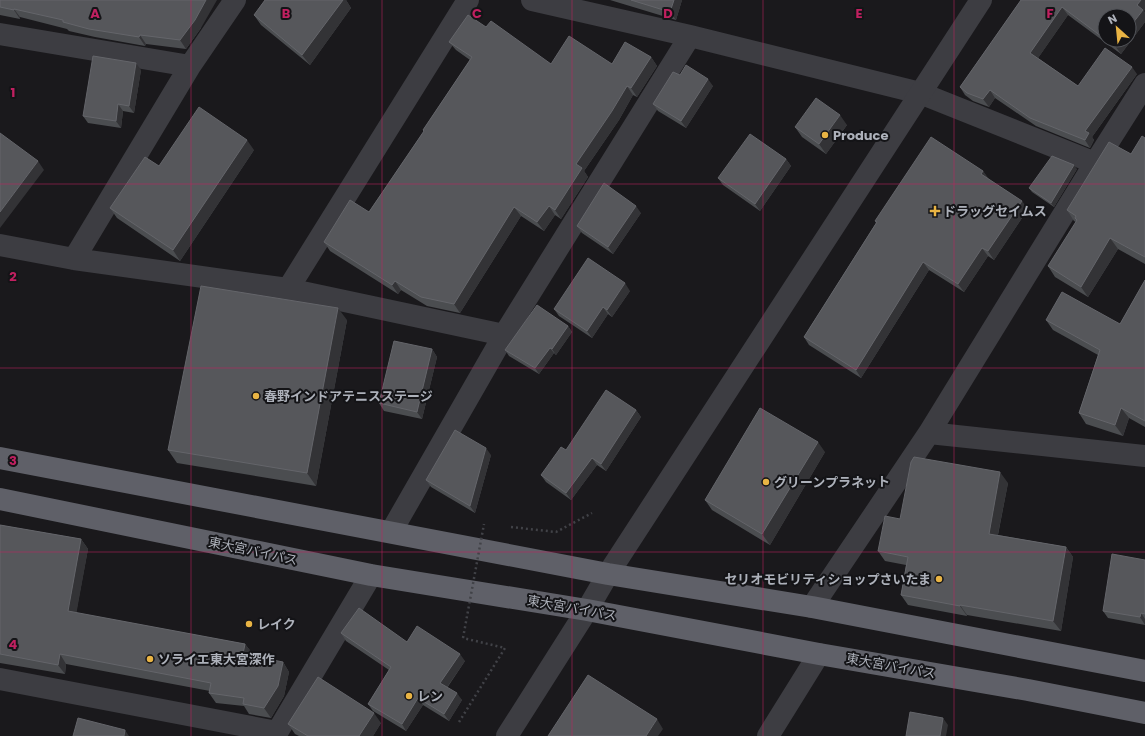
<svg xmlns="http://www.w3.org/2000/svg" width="1145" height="736" viewBox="0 0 1145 736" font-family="Poppins,'Noto Sans JP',sans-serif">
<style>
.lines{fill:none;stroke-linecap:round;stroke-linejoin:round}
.path{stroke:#414247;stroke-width:2.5;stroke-dasharray:2 3;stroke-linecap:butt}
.minor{stroke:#3d3d42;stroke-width:22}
.tertiary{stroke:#3d3d42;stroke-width:22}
.trunk{stroke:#5f6068;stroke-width:22}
.path-bridge{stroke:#414247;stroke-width:2.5;stroke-dasharray:2 3;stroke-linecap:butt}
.wall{fill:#4b4d50;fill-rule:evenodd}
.shaded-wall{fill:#333336}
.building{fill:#56575b;stroke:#64656a}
.grid{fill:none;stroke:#c12060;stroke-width:1;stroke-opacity:0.55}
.poi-dot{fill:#e9b444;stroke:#141417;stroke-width:1.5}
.labels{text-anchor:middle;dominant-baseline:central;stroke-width:4;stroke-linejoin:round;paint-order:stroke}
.poi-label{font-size:13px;font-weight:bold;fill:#adb1ba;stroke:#141417;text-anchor:start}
.street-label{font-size:13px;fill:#adb1ba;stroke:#141417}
.grid-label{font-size:13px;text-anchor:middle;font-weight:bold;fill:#c12060;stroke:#141417;stroke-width:4;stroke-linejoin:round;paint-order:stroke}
</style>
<rect width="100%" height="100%" fill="#1a191c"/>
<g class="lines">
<!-- path -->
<path class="path" d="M511,527L556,532L592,513
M459,722L505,648L463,638"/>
<!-- minor -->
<path class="minor" d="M532,0L690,36L920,93L1095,163
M0,34L190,66
M0,245L74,259L288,289L504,335
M74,259L190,66L235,0
M288,289L468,0
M929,433L1145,456
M391,532L504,335L690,36
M812,607L929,433L1095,163L1145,84
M0,679L277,732
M275,736L371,575
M768,736L819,654"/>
<!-- tertiary -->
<path class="tertiary" d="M507,736L587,610L608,574L981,0"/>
<!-- trunk -->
<path class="trunk" d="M0,458L608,574L812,607L1145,671
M0,499L371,575L587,610L819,654L1028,690L1145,713"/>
<!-- path-bridge -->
<path class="path-bridge" d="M463,638L484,524"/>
</g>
<!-- wall -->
<path class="wall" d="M0,0L201,28L186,49L146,44L145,46L95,37L69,31L67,29L20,17V19L0,15Z
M265,0H346L351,8L310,65L261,25L254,15Z
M610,0H682L676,20Z
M1021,0H1145V9L1144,11L1145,13V22L1121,54L1068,15L1038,58L1078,86L1137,74L1092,137L1094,140L1090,148L1036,126L995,98L989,107L973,101L965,95L960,87ZM1105,16L1129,40H1105Z
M486,27L551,64H612L651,57L657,66L637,97L633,95L619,120L584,171L588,177L561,219L555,215L544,231L521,216L460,313L427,306L401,290L398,294L330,251L324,242L369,212L424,131L423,130L470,60L456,50L449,42Z
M141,70L134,113L123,111L121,128L88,123L83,116Z
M680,75L713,86L686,128L658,111L653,104Z
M847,125L826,154L802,137L795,127Z
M1145,138V264L1118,249L1088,297L1055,277L1048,266L1076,222L1074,221L1067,210L1131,154Z
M254,150L180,261L117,218L110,208Z
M786,159L791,166L760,211L723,185L718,178Z
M1077,169L1054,207L1032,192L1029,188Z
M983,171L988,179L1028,209L994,260L988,256L964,292L929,270L861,378L809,345L804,337L876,223L875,221Z
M641,213L613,254L582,233L577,226Z
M1145,280V427L1129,418L1123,436L1086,424L1079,413L1098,355L1053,330L1046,320L1120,324Z
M630,291L612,317L608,314L592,338L559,316L554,309Z
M347,320L316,486L177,463L168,450Z
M568,326L572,332L556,355L554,353L539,374L509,356L505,350Z
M432,349L437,357L422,419L384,411L379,403Z
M636,410L641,417L606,471L597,465L571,500L546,482L541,475L566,450Z
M825,452L770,545L712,510L705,500Z
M491,455L475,513L431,487L426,480Z
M1008,483L998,535L1066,547L1073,557L1061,631L967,615V616L908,605L901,595L906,565L885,561L878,551L900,519Z
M0,525L81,539L88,549L76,613L245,644L252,653L251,656L283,662L289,672L284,696L271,718L249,714L244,706L216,703L209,693L210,691L66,664L65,674L0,663Z
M1145,560V625L1108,618L1103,611Z
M341,633L407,642L465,661L447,688L462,700L449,721L423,705L406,731L373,711L368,704L389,670L346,641Z
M381,723L373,736H299L295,734L288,724Z"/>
<!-- shaded-wall -->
<path class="shaded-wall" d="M206,0H217L201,28L186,49L180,40Z
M343,0H346L351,8L310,65L302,55Z
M674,0H682L676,20L670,12Z
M1141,0H1145V9L1144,11L1145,13V22L1121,54L1115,46L1120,40H1129V28L1137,5Z
M1062,7L1068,15L1036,61L1030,53Z
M14,9L20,17V19L14,10Z
M140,35L146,44L145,46L139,37Z
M651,57L657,66L637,97L631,88Z
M136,63L141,70L134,113L129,106Z
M1132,67L1137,74L1092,137L1094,140L1090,148L1085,140V131Z
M708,79L713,86L686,128L681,121Z
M627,86L633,95L619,120L584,171L588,177L561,219L555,210L576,164Z
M990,90L995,98L989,107L983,99Z
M118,104L123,111L121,128L116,121Z
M840,115L847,125L826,154L819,144Z
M247,140L254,150L180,261L173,250Z
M786,159L791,166L760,211L755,204Z
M38,161L44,170L0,228V212Z
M1074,165L1077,169L1054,207L1051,203Z
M983,171L989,179L981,174Z
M1022,201L1028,209L994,260L988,251Z
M549,206L555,215L544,231L537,222Z
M636,206L641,213L613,254L608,247Z
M514,207L521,216L460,313L454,304Z
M1110,238L1118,249L1088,297L1081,287Z
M982,248L988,256L964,292L958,284Z
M923,262L929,270L861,378L856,370Z
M395,281L401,290L398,294L392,285Z
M625,283L630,291L612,317L607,310Z
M603,307L608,314L592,338L587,331Z
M338,308L347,320L316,486L307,473Z
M568,326L572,332L556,355L552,349Z
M550,348L554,353L539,374L535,368Z
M432,349L437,357L422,419L417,412Z
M1121,408L1129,418L1123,436L1115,425Z
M636,410L641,417L606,471L601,464Z
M818,442L825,452L770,545L762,534Z
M486,448L491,455L475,513L470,506Z
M592,458L597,465L571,500L566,493Z
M1000,472L1008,483L996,544L989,534Z
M81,539L88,549L75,621L68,611Z
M1066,547L1073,557L1061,631L1053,621Z
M960,605L967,615V616L960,606Z
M1141,613L1145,619V625L1140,617Z
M245,644L252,653L250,663L243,654Z
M60,654L66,664L65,674L58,665Z
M460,654L465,661L445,690L440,683Z
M283,662L289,672L284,696L271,718L264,708Z
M457,693L462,700L449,721L444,714Z
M418,698L423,705L406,731L402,724Z
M374,713L381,723L373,736H359Z
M943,718L948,725L946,736H940Z
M657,719L663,729L658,736H646Z
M125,730L129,736H124Z"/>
<!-- building -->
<path class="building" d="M0,0H206L195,20L180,40L140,35L139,37L89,29L63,22V20L14,9V10L0,7Z
M265,0H343L302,55L254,15Z
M631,0H674L670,12Z
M1021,0H1141L1137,5L1143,10L1129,28V16H1105V39L1062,7L1030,53L1078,86L1105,48L1132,67L1085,131L1089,133L1085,140L1030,118L990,90L983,99L967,93L960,87Z
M468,15L486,27L491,21L551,64L569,36L612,64L625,42L651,57L631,88L627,86L612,111L576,164L582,168L555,210L549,206L537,222L514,207L454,304L421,297L395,281L392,285L324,242L350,200L369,212L424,131L423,130L472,57L449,42Z
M1107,40H1120L1115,46Z
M93,56L136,63L129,106L118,104L116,121L83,116Z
M686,65L708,79L681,121L653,104L673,72L680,75Z
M816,98L840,115L819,144L795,127Z
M199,107L247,140L173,250L110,208L145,157L159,166Z
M0,133L38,161L0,212Z
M750,134L786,159L755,204L718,178Z
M1142,136L1145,138V257L1110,238L1081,287L1048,266L1077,220L1075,218L1076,216L1067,210L1109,142L1131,154Z
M931,137L983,171L981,174L1022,201L988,251L982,248L958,284L923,262L856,370L804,337L877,222L875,221Z
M1052,156L1074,165L1051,203L1029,188Z
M604,183L636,206L608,247L577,226Z
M588,258L625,283L607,310L603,307L587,331L554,309Z
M1145,280V421L1121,408L1115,425L1079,413L1100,350L1046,320L1062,292L1120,324Z
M201,286L338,308L307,473L168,450Z
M537,305L568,326L552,349L550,348L535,368L505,350Z
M394,341L432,349L417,412L379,403Z
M606,390L636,410L601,464L592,458L566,493L541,475L561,447L566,450Z
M760,408L818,442L762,534L705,500Z
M455,430L486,448L470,506L426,480Z
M914,457L1000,472L989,534L1066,547L1053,621L960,605V606L901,595L908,557L878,551L885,516L900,519L911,462Z
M0,525L81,539L68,611L245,644L243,654L283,662L278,686L264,708L243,704L244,698L209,693L211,683L60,654L58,665L0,654Z
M1112,554L1145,560V614L1141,613L1140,617L1103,611Z
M359,608L407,642L417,626L460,654L440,683L457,693L444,714L418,698L402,724L368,704L391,667L341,633Z
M588,675L657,719L646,736H548Z
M318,677L374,713L359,736H308L288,724Z
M910,712L943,718L940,736H906Z
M78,718L125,730L124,736H73Z"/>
<!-- grid -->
<path class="grid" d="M191,0V736M382,0V736M572,0V736M763,0V736M954,0V736M0,184H1145M0,368H1145M0,552H1145"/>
<!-- markers -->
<g class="poi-dot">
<circle cx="825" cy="135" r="4"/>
<path d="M933 205h4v4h4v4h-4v4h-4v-4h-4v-4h4z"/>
<circle cx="256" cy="396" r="4"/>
<circle cx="766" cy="482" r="4"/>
<circle cx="939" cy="579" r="4"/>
<circle cx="249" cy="624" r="4"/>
<circle cx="150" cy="659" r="4"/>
<circle cx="409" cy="696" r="4"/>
</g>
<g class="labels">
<!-- poi labels -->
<g class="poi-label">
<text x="833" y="135">Produce</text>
<text x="943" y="211">ドラッグセイムス</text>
<text x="264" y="396">春野インドアテニスステージ</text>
<text x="774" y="482">グリーンプラネット</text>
<text x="931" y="579" text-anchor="end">セリオモビリティショップさいたま</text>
<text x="257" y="624">レイク</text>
<text x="158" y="659">ソライエ東大宮深作</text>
<text x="417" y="696">レン</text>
</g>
<!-- street labels -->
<g class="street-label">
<text transform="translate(253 551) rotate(12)">東大宮バイパス</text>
<text transform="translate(572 608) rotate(10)">東大宮バイパス</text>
<text transform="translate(891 666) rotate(10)">東大宮バイパス</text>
</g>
</g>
<g class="grid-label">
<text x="95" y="18">A</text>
<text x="286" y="18">B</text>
<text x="477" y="18">C</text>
<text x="668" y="18">D</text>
<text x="859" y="18">E</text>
<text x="1050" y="18">F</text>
<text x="13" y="97">1</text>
<text x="13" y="281">2</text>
<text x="13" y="465">3</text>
<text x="13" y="649">4</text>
</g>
<!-- north arrow -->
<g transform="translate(1117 28) rotate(333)"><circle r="19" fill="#141417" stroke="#515358"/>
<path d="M0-3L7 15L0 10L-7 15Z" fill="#e9b444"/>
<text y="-6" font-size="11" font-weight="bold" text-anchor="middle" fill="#adb1ba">N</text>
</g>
</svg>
